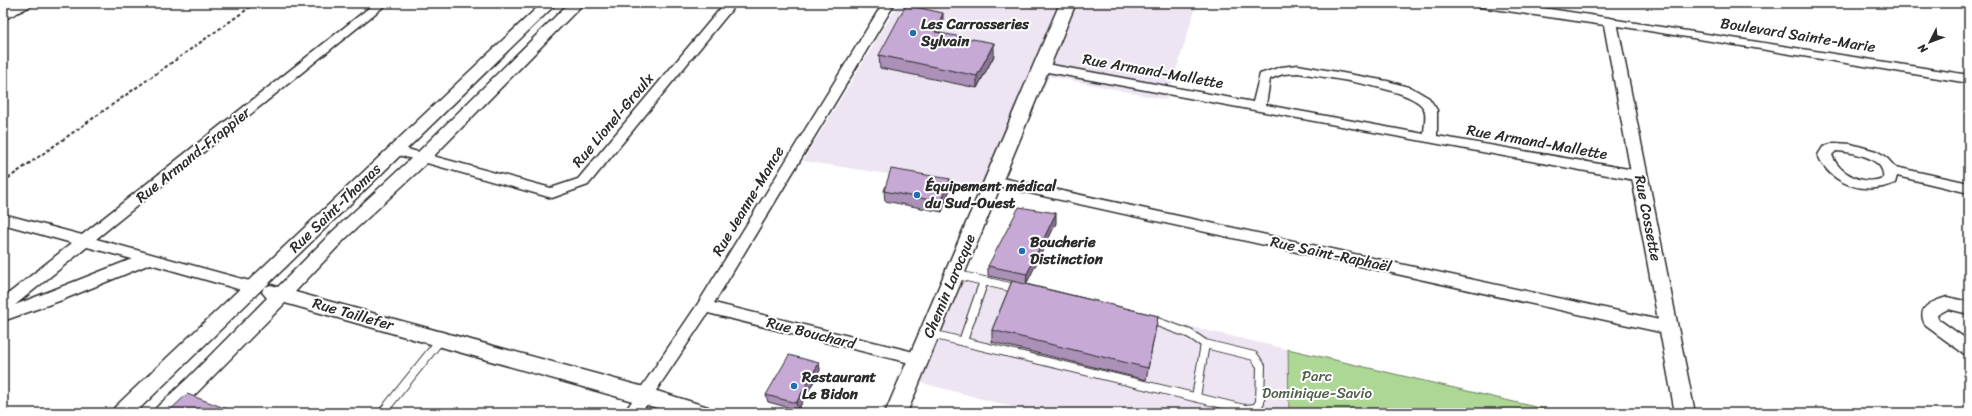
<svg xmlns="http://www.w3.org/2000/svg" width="1972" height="416" viewBox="0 0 1972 416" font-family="Sriracha,sans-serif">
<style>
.built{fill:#eee5f3}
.green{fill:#add795;stroke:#6c8160}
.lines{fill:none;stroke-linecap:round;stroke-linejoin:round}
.service-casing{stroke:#2b2b2b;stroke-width:10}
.minor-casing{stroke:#2b2b2b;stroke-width:3}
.tertiary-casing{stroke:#2b2b2b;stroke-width:3}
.secondary-casing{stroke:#2b2b2b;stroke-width:3}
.path{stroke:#2b2b2b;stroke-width:2;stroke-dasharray:3.5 2.5;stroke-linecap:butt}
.service{stroke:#fff;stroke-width:8}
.minor{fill:#fff;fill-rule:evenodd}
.tertiary{fill:#fff;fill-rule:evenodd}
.secondary{fill:#fff;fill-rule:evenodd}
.wall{fill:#ab91b8;stroke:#2b2b2b}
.shaded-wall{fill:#8b7696;stroke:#2b2b2b}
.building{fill:#c7a9d6;stroke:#2b2b2b}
.poi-dot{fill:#1f6fb2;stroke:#fff;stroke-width:1.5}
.labels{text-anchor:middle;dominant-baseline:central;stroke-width:4;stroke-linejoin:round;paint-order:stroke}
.poi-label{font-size:15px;font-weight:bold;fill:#2b2b2b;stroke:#fff;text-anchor:start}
.street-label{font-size:15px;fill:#2b2b2b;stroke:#fff}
.park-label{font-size:15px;fill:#525f4b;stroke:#fff}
</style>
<rect width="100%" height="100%" fill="#fff"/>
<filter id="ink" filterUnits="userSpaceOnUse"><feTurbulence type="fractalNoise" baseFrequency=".025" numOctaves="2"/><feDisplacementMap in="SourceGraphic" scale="8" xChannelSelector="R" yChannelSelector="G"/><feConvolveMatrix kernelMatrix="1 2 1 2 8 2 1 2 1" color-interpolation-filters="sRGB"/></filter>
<g filter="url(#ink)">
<!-- built -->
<path class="built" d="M899,3H1197L1167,100L1049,76L997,191L803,161Z
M961,273L1561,413H1035L915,381Z"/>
<!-- green -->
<path class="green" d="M1288,349L1561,413H1289Z"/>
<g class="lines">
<defs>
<path id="service" d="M954,274L1018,289
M931,334L1244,409L1256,408L1260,402L1261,366L1254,356L1205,344L1190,334L1149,319
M963,341L984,281
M1196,397L1205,344
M382,413L441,339"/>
<path id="minor" d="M375,3H388L96,239L257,283L260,287L257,291L252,293L150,264L62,300L3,321V298L72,243L3,224V214L82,235ZM87,247L132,259L15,305Z
M725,3H737L588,185L552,198L391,153L389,150L391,147L396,146L551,188L578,179Z
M883,3H895L714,303L918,353L924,354L926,359L924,364L918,365L708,313L641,413H624L699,302Z
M1610,19L1969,75V83L1606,24L1604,22Z
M1041,63L1253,102L1260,74L1281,67L1298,65L1387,81L1412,88L1429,98L1437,110V136L1640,171L1645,173L1647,176L1645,179L1640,181L1037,70L1035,67ZM1298,73C1322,77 1415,88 1424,109C1427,115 1424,127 1424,134L1266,105L1270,79L1283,74Z
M1834,143L1851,144L1876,151L1885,156L1895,167L1969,183V193L1897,176L1895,183C1866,196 1830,185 1818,155L1823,147ZM1836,151C1851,152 1886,157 1883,178C1864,186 1839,174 1832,155Z
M993,176L1669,322L1675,324L1677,328L1675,332L1669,334L988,184L986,181L988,178Z
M1947,297L1969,302V314L1948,309L1937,315L1938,319L1969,341V355L1963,353L1926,326C1915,307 1931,302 1947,297Z"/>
<path id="tertiary" d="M16,3H33L31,6L3,20V10Z
M542,3H557L265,287L271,285L278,287L333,231L416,154L569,3H584L428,162L345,239L295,292L644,387L708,407L711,413H675L285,303L177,413H154L157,407L188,378L267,298L262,292L264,287L135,413H112L115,407Z
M1473,3H1508L1610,18L1615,19L1617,22L1695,413H1675L1604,25L1480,7L1475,6Z"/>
<path id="secondary" d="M1060,3H1076L907,413H885Z"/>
</defs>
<!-- service casing -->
<use href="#service" class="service-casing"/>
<!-- minor casing -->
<use href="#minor" class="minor-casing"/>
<!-- tertiary casing -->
<use href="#tertiary" class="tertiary-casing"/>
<!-- secondary casing -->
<use href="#secondary" class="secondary-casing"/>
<!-- path -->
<path class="path" d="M3,182L256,3"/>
<!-- service -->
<use href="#service" class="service"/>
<!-- minor -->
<use href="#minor" class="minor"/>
<!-- tertiary -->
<use href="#tertiary" class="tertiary"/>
<!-- secondary -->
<use href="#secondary" class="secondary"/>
</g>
<!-- wall -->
<path class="wall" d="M943,25L940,33L994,56L977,88L880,68L879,55Z
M950,179V189L942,212L885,201L884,191Z
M1056,223L1026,284L1158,316L1146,380L992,342V330L1012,281L988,276V266Z
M819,363L820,370L798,410L768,402L766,395Z"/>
<!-- shaded-wall -->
<path class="shaded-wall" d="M943,13V25L935,44V32Z
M994,43V56L977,88V76Z
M950,179V189L942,212L941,202Z
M1056,213V223L1026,285L1027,274Z
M819,363L820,370L798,410L796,403Z
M227,409L231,413H223Z"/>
<!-- building -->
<path class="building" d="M906,5L943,13L935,32L994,43L977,76L879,55Z
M891,169L950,179L941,202L884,191Z
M1019,207L1056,213L1027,274L988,266Z
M1012,281L1158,316L1148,368L992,330Z
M789,355L819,363L796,403L766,395Z
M187,394L227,409L223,413H167Z"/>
</g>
<!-- markers -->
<g class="poi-dot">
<circle cx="913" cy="33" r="4"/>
<circle cx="917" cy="195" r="4"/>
<circle cx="1022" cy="251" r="4"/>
<circle cx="794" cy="386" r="4"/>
</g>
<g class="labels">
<!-- poi labels -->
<g class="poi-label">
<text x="921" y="24">Les Carrosseries<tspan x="921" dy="17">Sylvain</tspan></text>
<text x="925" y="186">Équipement médical<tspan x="925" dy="17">du Sud-Ouest</tspan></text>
<text x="1030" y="242">Boucherie<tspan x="1030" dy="17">Distinction</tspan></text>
<text x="802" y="377">Restaurant<tspan x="802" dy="17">Le Bidon</tspan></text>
</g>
<!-- street labels -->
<g class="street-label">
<text transform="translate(1798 35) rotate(9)">Boulevard Sainte-Marie</text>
<text transform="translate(1153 71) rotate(10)">Rue Armand-Mallette</text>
<text transform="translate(613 120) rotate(-50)">Rue Lionel-Groulx</text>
<text transform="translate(1537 142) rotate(10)">Rue Armand-Mallette</text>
<text transform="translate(193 155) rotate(-39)">Rue Armand-Frappier</text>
<text transform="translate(748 201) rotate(-59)">Rue Jeanne-Mance</text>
<text transform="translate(335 208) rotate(-44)">Rue Saint-Thomas</text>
<text transform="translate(1648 218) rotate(79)">Rue Cossette</text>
<text transform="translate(1331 254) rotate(12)">Rue Saint-Raphaël</text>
<text transform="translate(949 286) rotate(-67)">Chemin Larocque</text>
<text transform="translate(353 314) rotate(16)">Rue Taillefer</text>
<text transform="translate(811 333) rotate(14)">Rue Bouchard</text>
</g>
<!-- park labels -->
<g class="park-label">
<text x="1317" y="376">Parc<tspan x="1317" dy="17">Dominique-Savio</tspan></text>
</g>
</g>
<!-- margin -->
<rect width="1972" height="416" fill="none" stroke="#fff" stroke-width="16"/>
<rect x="8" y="8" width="1956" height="400" fill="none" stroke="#2b2b2b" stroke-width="1.5" filter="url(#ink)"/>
<!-- north arrow -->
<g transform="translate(1930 42) rotate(228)" stroke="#ffffff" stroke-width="3" paint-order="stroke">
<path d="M0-3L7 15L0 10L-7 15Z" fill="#2b2b2b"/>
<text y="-6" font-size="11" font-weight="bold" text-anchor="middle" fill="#2b2b2b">N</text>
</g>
</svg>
